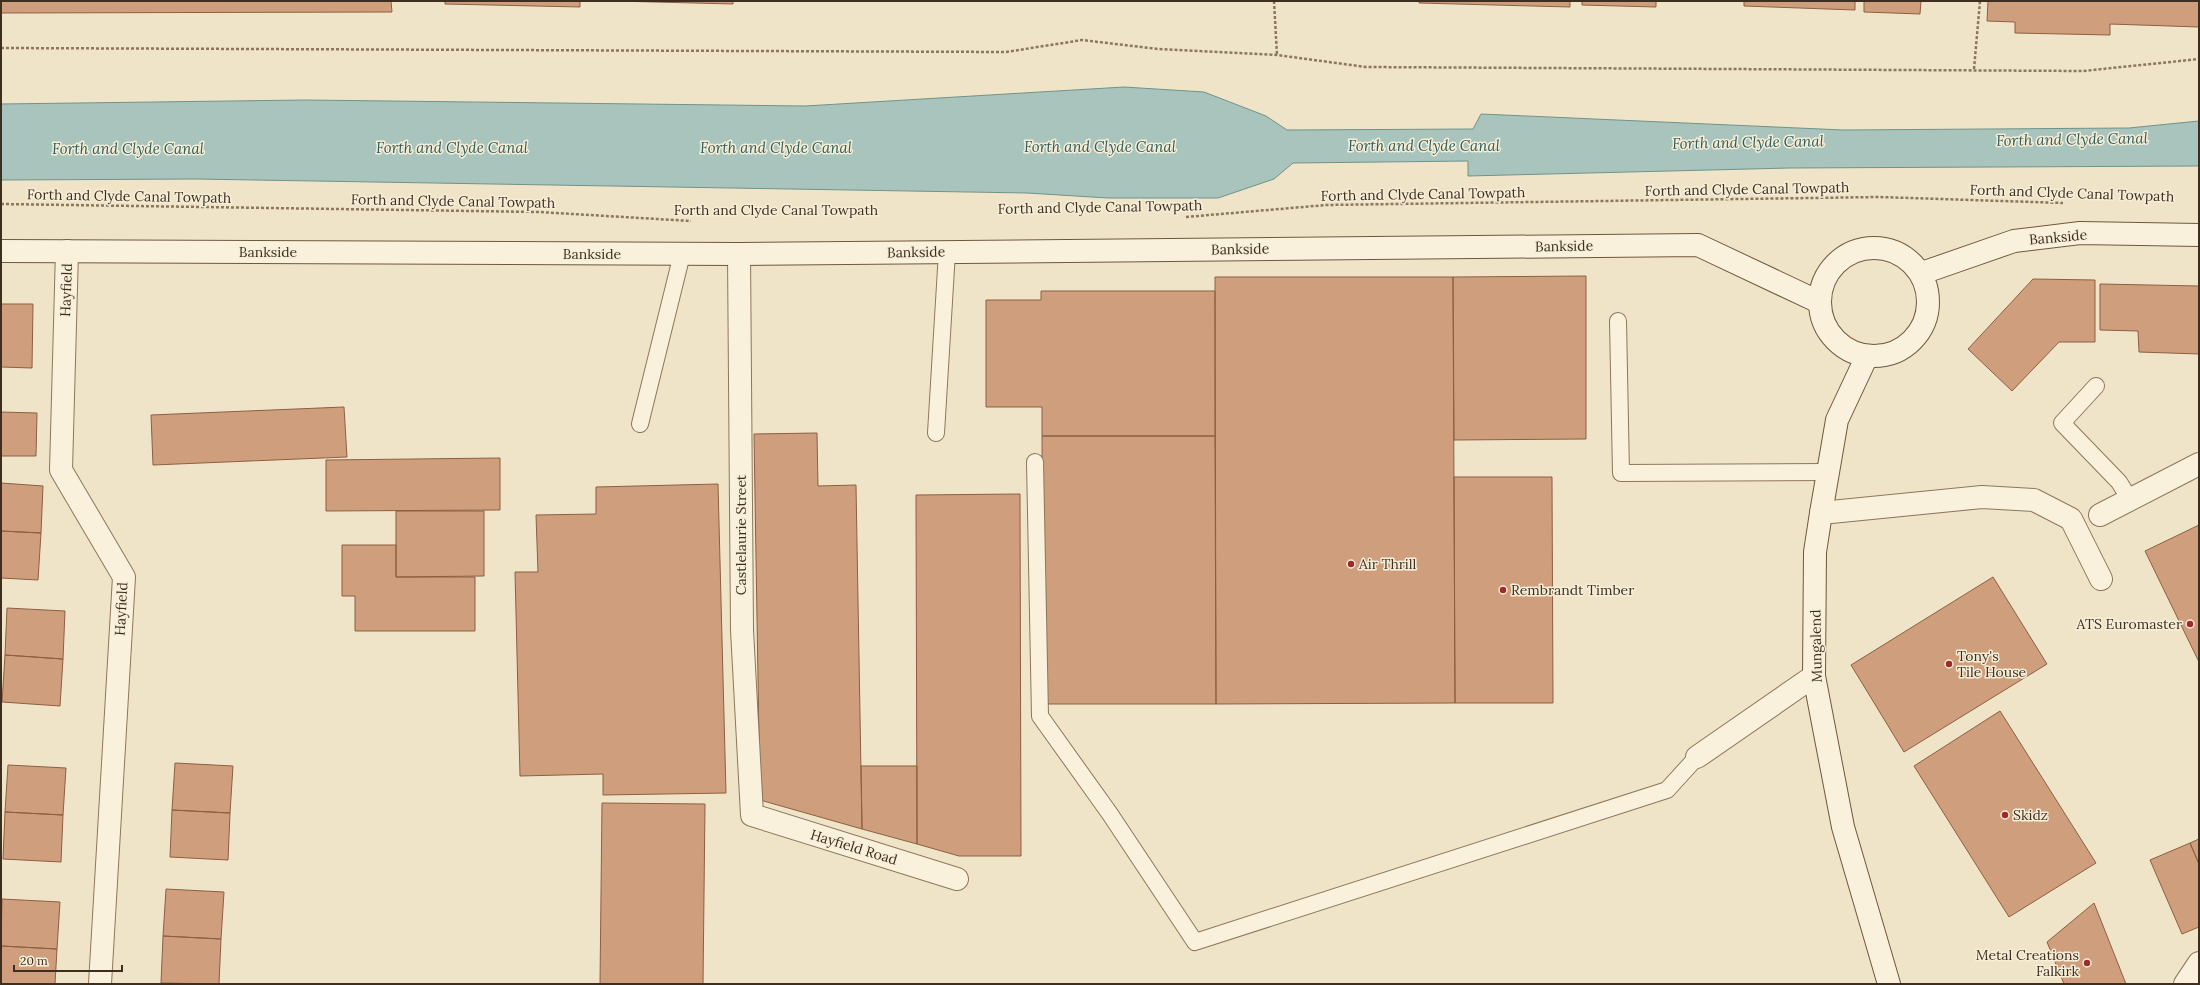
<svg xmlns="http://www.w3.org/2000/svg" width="2200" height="985" viewBox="0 0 2200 985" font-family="Lora,serif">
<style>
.water{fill:#a9c4bc;stroke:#6f938a}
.building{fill:#cf9f7d;stroke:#8d5f41}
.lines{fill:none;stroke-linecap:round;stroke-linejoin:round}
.lane-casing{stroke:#8d765c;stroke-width:18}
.street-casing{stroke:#8d765c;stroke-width:24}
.secondary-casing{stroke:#6f573f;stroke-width:24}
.path{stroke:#8d765c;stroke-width:2.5;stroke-dasharray:3 2;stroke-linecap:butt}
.lane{stroke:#faf1dc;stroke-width:16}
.street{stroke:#faf1dc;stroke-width:22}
.secondary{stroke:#faf1dc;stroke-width:22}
.poi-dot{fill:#9e2a2b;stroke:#f7eed8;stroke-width:1.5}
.labels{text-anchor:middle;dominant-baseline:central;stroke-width:3;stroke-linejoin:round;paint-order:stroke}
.street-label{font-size:14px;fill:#3d2e20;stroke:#f7eed8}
.poi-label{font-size:14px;fill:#3d2e20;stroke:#f7eed8;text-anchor:start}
.water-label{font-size:15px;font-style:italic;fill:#2f5d5a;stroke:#f7eed8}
</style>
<rect width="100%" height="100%" fill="#f0e4c8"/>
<!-- water -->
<path class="water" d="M1124,87L1204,92L1266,116L1287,130L1473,129L1481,114L1843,130L2129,128L2199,121V166L1790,168L1468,176V161L1293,163L1274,179L1218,198H1108L1027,193L195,179L1,180V104L306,100L805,106Z"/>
<!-- building -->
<path class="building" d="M1,1H391L392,12L1,13Z
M445,1H580V7L445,4Z
M615,1H733V4Z
M1419,1H1570V7L1419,3Z
M1582,1H1656V7L1582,5Z
M1744,1H1855V10L1744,6Z
M1864,1H1921L1920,14L1864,12Z
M1988,1H2199V27L2110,24V35L2015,33V22L1987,21Z
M1586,276V439L1454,440L1453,277Z
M1215,277H1453L1455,703L1216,704Z
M2033,279L2095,280V342H2059L2012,391L1968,349Z
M2100,284L2199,286V354L2139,352L2138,331L2100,330Z
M1041,291H1215V436H1042V407H986V300H1041Z
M1,304H33L32,368L1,367Z
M344,407L347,457L153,465L151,415Z
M1,412L37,413L36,456H1Z
M817,433L818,486L856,485L862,829L760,800L754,434Z
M1042,436H1215L1216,704H1043Z
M500,458V510L326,511V460Z
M1454,477H1552L1553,703H1455Z
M1,483L43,486L41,533L1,531Z
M718,484L726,793L603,795V774L520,776L515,572H538L536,515L596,514V487Z
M1020,494L1021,856H959L917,844L916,495Z
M396,511H484V576L396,577Z
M2199,525V662L2145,551Z
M1,531L41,533L38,580L1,578Z
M342,545H396V577H475V631H355V596H342Z
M1993,577L2047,664L1904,752L1851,665Z
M7,608L65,611L63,659L5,655Z
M5,655L63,659L60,706L2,702Z
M2000,711L2096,863L2009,917L1914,766Z
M175,763L233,766L230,813L172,810Z
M8,765L66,768L63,815L5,812Z
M861,766H917V844L862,829Z
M602,803L705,804L703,984H600Z
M172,810L230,813L228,860L170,857Z
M5,812L63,815L61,862L3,859Z
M2199,839V864L2190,843Z
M2190,843L2199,864V927L2182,934L2150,860Z
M166,889L224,892L221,939L163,936Z
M2,899L60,902L57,949L1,946Z
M2094,903L2126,984H2064L2047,942Z
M163,936L221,939L219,984L161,983Z
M1,946L57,949L55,984H1Z"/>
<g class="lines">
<defs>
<path id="lane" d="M1618,321L1621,473L1828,472
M2096,386L2062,423L2119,482L2129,498
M640,424L682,254
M936,433L947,252
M1035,462L1040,716L1110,814L1195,942L1667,790L1697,757"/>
<path id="street" d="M67,251L61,470L124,577L100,984
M739,254L742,630L752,815L957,879
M1821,513L1982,497L2034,500L2071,519L2101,579
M2100,515L2199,464
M1697,757L1814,676
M2185,984L2199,963"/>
<path id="secondary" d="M1820 302a54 54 0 1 1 108 0a54 54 0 1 1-108 0Z
M1,251L739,254L1698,245L1819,302
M1922,273L2014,241L2080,233L2199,235
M1867,356L1837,420L1821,513L1815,552L1814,676L1843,827L1889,984"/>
</defs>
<!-- lane casing -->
<use href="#lane" class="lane-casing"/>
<!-- street casing -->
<use href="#street" class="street-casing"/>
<!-- secondary casing -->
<use href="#secondary" class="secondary-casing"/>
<!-- path -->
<path class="path" d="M1274,1L1277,55
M1,48L1006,52L1082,40L1158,49L1277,55L1366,67L2083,71L2199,59
M1974,69L1980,1
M1,204L539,212L691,221
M1186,217L1326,205L1879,197L2063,203"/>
<!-- lane -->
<use href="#lane" class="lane"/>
<!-- street -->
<use href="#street" class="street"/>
<!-- secondary -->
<use href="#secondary" class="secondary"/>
</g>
<!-- markers -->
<g class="poi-dot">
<circle cx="1351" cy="564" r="4"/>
<circle cx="1503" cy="590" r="4"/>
<circle cx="2190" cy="624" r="4"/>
<circle cx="1949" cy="664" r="4"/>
<circle cx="2005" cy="815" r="4"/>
<circle cx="2087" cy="963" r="4"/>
</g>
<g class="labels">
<!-- street labels -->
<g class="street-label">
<text transform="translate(1747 189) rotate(-1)">Forth and Clyde Canal Towpath</text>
<text transform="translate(2072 193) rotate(2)">Forth and Clyde Canal Towpath</text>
<text transform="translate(1423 194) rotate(-1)">Forth and Clyde Canal Towpath</text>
<text transform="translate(129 196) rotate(1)">Forth and Clyde Canal Towpath</text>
<text transform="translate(453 201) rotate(1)">Forth and Clyde Canal Towpath</text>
<text transform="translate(1100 207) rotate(-1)">Forth and Clyde Canal Towpath</text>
<text x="776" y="210">Forth and Clyde Canal Towpath</text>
<text transform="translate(2058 237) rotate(-5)">Bankside</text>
<text transform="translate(1564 246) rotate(-1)">Bankside</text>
<text transform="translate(1240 249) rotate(-1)">Bankside</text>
<text x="268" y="252">Bankside</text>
<text transform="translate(916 252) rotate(-1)">Bankside</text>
<text x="592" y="254">Bankside</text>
<text transform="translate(66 290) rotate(-88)">Hayfield</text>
<text transform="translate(741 535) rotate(-90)">Castlelaurie Street</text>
<text transform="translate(121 609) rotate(-87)">Hayfield</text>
<text transform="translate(1816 646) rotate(-91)">Mungalend</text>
<text transform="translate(854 847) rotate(17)">Hayfield Road</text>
</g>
<!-- poi labels -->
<g class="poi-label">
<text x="1359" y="564">Air Thrill</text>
<text x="1511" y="590">Rembrandt Timber</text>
<text x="2182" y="624" text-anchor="end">ATS Euromaster</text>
<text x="1957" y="656">Tony's<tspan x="1957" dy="16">Tile House</tspan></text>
<text x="2013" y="815">Skidz</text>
<text x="2079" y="955" text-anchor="end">Metal Creations<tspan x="2079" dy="16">Falkirk</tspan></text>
</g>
<!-- water labels -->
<g class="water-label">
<text transform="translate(2072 139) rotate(-1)">Forth and Clyde Canal</text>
<text transform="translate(1748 142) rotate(-1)">Forth and Clyde Canal</text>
<text x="1424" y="145">Forth and Clyde Canal</text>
<text x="1100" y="146">Forth and Clyde Canal</text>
<text x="452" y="147">Forth and Clyde Canal</text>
<text x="776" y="147">Forth and Clyde Canal</text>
<text x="128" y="148">Forth and Clyde Canal</text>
</g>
</g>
<!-- border -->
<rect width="2200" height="985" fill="none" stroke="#3d2e20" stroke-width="4"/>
<!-- scale -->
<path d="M14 965v6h108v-6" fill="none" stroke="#3d2e20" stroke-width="2"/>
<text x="20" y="965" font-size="12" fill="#3d2e20" stroke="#f7eed8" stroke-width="3" paint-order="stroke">20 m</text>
</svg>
